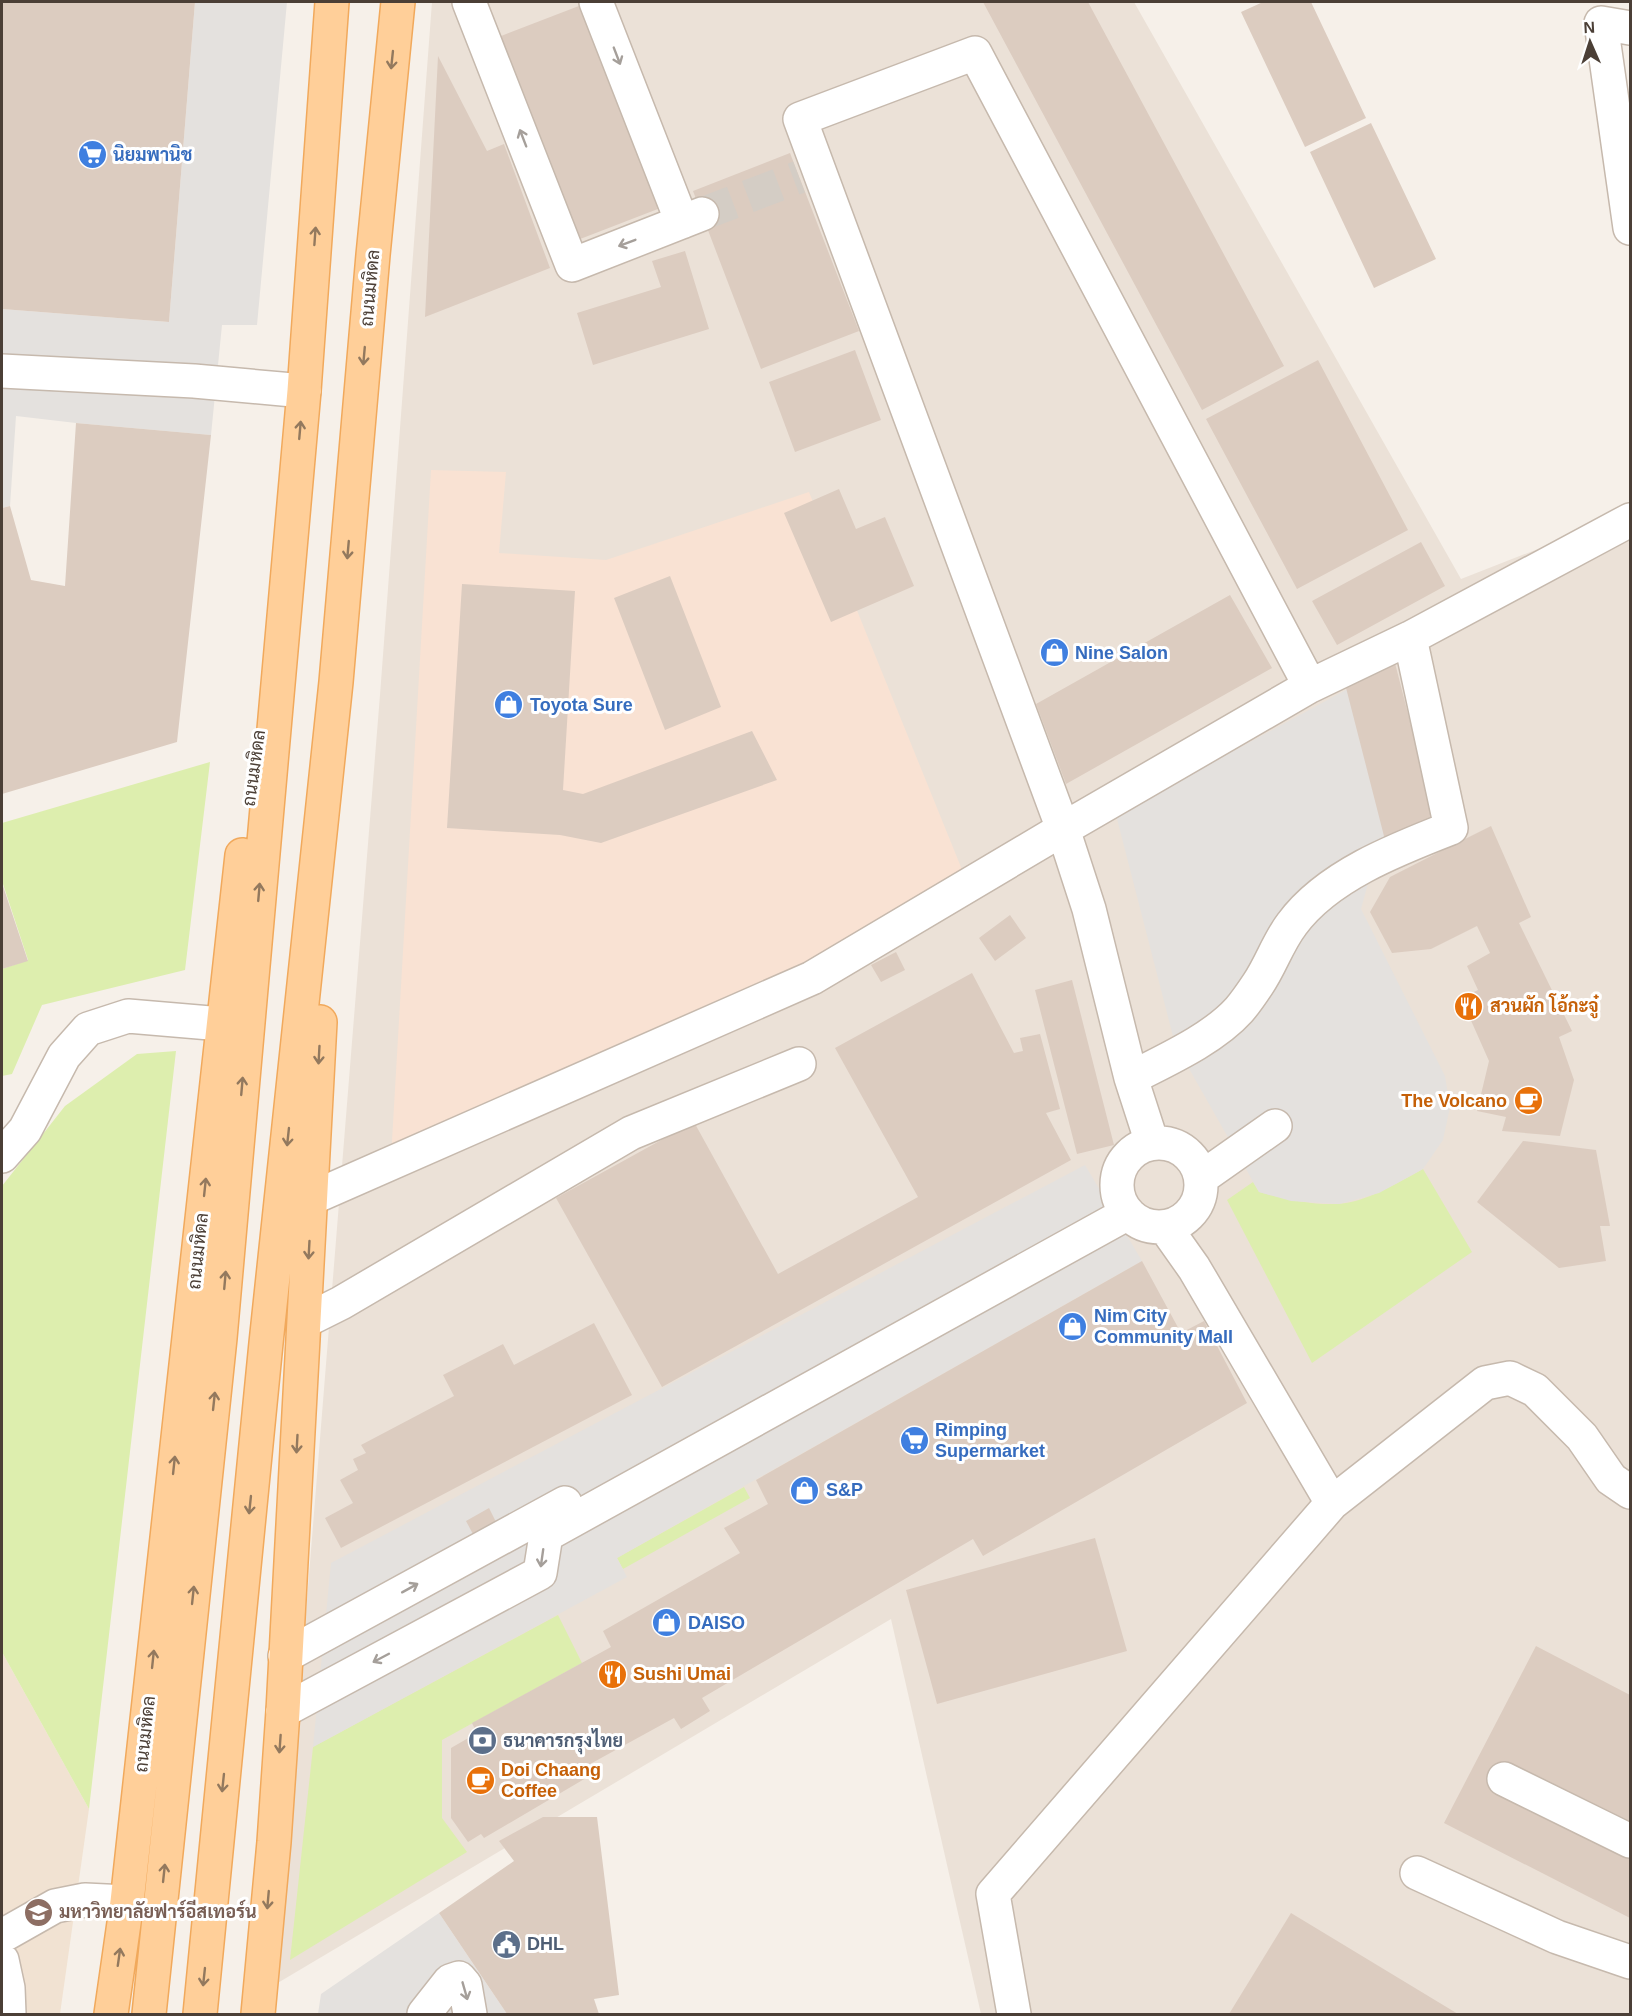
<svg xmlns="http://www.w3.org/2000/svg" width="1632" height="2016" viewBox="0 0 1632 2016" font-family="Arial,Sarabun,sans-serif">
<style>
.residential{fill:#ebe1d7}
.commercial{fill:#f9e2d3}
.education{fill:#f1e2d2}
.green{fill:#ddeeae}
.parking{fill:#e4e1de}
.building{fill:#dcccc0}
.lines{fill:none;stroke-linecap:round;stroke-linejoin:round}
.minor-tunnel{stroke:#d4cdc5;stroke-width:33;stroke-dasharray:33 16;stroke-linecap:butt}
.minor-casing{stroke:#c6b9ad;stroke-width:36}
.major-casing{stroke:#f1a95c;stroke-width:36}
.minor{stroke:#fff;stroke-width:33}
.major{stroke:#ffcf99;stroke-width:33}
.oneway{stroke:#a59f9a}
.oneway2{stroke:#93795e}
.labels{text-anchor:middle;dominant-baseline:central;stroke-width:6;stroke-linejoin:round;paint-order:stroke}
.shop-label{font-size:18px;font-weight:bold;fill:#366cbe;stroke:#fff;text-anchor:start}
.street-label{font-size:18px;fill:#4b3f36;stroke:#fff}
.food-label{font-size:18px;font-weight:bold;fill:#c56008;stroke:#fff;text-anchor:start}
.service-label{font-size:18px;font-weight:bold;fill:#4e5e75;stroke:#fff;text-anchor:start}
.education-label{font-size:18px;font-weight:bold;fill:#785e54;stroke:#fff;text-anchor:start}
</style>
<rect width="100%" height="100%" fill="#f6f0e9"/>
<!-- residential -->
<path class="residential" d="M432,2H1134L1461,579L1630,513V2014H981L891,1619L276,1984L380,695Z"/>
<!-- commercial -->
<path class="commercial" d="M431,470L506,472L499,553L606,560L809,492L965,877L824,959L391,1158Z"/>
<!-- education -->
<path class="education" d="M2,1652L89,1809L60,2014H2Z"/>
<!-- green -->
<path class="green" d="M210,762L185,970L42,1005L12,1074L2,1076V969L28,960L2,881V823Z
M176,1051L89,1809L2,1652V1186L65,1106L137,1054Z
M1423,1169L1472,1252L1312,1363L1227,1200L1253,1182L1259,1192C1284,1199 1311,1205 1337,1204C1365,1203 1399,1182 1423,1169Z
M744,1487L750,1498L623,1569L617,1558Z
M558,1615L582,1663L442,1740V1818L467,1852L290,1960L313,1747Z"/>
<!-- parking -->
<path class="parking" d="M195,2H287L257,325H222L211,435L76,423L16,416L10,506L2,508V309L169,322Z
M1388,667L1435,839L1370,876L1361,909L1445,1076L1450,1107L1443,1140L1423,1169L1379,1193L1339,1204L1291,1201L1259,1192L1175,1044L1116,815Z
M1085,1165L1142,1261L617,1558L627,1577L313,1747L331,1563Z
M439,1913L507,2014H318L321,1994Z"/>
<!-- building -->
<path class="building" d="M2,2H195L169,322L2,309Z
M983,2H1088L1284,366L1202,410Z
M1263,2H1311L1366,118L1305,147L1241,12Z
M584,4L663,207L575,241L496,38Z
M438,56L487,151L504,144L550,268L425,317Z
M1371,123L1436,259L1374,288L1310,152Z
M790,153L859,331L761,369L693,191Z
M685,251L709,329L593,365L577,313L661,287L652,261Z
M855,350L881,420L795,452L769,382Z
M1318,360L1408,530L1297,589L1206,419Z
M76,423L211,435L177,742L2,794V508L10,506L31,580L65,586Z
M839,489L856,529L885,517L914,586L831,622L784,513Z
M1421,542L1445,586L1337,645L1312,601Z
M670,576L721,707L665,730L614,598Z
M462,584L575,591L563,790L583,794L752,731L777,780L601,843L560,835L447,828Z
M1230,595L1272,668L1066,784L1036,704Z
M1395,663L1437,827L1385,840L1343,676Z
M1491,826L1531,917L1519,923L1572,1031L1559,1037L1574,1080L1560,1136L1502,1131L1506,1117L1477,1111L1489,1061L1461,998L1478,990L1467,966L1490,953L1477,926L1431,949L1392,953L1370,912L1390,877L1445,849L1440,840L1459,842Z
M2,883L28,961L2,969Z
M1010,915L1026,938L995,961L979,938Z
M896,952L905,970L881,982L871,965Z
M972,973L1014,1053L1023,1051L1020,1038L1040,1034L1060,1109L1046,1113L1071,1160L662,1387L556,1198L694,1122L778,1274L918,1197L835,1048Z
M1072,980L1114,1145L1077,1154L1035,990Z
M1523,1141L1596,1150L1610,1226H1600L1606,1261L1559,1268L1477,1202Z
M1142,1261L1181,1333L1204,1321L1247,1403L983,1556L973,1539L702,1698L710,1711L681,1729L674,1718L581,1769L586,1778L484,1838L481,1834L468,1842L451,1818V1748L477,1733L472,1723L611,1647L603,1631L740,1553L724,1528L768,1504L756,1480Z
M594,1323L632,1395L341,1548L325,1518L353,1503L340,1480L358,1470L353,1459L366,1453L361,1445L454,1396L443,1375L503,1344L514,1365Z
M489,1508L497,1524L474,1536L466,1521Z
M1095,1538L1127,1651L937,1704L906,1590Z
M1536,1646L1630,1695V1918L1444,1823Z
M543,1817H597L619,1995L594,1999L599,2014H507L439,1913L514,1861L499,1841Z
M1291,1913L1458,2014H1229Z"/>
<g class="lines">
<!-- minor-tunnel -->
<path class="minor-tunnel" d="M702,214L799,177"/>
<defs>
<path id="minor" d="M469,2L572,265L702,214
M596,2L682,222
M1630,28L1601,23L1630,228
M2,371L194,381L304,391
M1131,1078C1166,1060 1213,1039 1239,1010C1246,1002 1252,993 1258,984C1271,965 1278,942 1292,924C1327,876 1397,849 1451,828L1410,638
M1117 1185a42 42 0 1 1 84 0a42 42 0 1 1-84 0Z
M1152,1143L1131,1078L1089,909L1063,829L800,119L975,53L1310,686
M2,1156L25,1130L64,1056L88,1029L128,1016L222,1024
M1201,1178L1275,1126
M312,1198L812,978L1063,829L1310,686L1410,638L1630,520
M1165,1227L1194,1268L1332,1503
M305,1321L341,1303L631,1133L799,1064
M285,1656L565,1503
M283,1711L540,1573L546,1535L1128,1213
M1504,1779L1630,1841
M1417,1873L1557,1937L1630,1962
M2,1936L55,1906L85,1900L127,1902
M2,1960L8,1988L9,2014
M424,2014L450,1981L459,1978L465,1985L470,2014
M1014,2014L993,1894L1332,1503L1485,1383L1510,1378L1535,1390L1582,1437L1611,1479L1630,1492"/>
<path id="major" d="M111,2014L127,1902L242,855
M149,2014L220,1338L304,391L332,2
M200,2014L266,1343L336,682L373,255L398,2
M258,2014L274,1842L283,1711L320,1022"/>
</defs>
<!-- minor casing -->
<use href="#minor" class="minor-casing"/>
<!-- major casing -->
<use href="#major" class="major-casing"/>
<!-- minor -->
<use href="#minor" class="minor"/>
<!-- major -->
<use href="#major" class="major"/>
</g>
<!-- one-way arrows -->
<defs><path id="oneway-shaft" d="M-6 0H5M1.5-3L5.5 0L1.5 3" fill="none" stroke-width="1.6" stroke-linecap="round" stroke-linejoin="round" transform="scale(1.5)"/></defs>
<g class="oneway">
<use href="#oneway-shaft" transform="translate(617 56) rotate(69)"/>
<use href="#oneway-shaft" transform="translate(523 138) rotate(-111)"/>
<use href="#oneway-shaft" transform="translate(627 243) rotate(159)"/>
<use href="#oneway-shaft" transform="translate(542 1558) rotate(98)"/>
<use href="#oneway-shaft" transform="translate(410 1588) rotate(-29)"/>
<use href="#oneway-shaft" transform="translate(381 1658) rotate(152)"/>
<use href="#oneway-shaft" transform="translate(465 1991) rotate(74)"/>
</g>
<g class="oneway2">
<use href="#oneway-shaft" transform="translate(392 60) rotate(96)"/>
<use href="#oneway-shaft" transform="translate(315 236) rotate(-86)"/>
<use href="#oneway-shaft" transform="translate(364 356) rotate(95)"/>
<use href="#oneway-shaft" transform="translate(300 430) rotate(-85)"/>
<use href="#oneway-shaft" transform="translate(348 550) rotate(95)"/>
<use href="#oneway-shaft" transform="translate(259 892) rotate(-85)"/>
<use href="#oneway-shaft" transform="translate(319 1055) rotate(93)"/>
<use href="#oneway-shaft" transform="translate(242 1086) rotate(-85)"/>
<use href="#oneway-shaft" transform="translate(288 1137) rotate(96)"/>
<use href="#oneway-shaft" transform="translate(205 1187) rotate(-84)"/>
<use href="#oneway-shaft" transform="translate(309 1250) rotate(93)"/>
<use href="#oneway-shaft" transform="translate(225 1280) rotate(-85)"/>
<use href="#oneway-shaft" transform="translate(214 1401) rotate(-84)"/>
<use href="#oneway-shaft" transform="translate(297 1444) rotate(93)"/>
<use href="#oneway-shaft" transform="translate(174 1465) rotate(-84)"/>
<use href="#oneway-shaft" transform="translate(250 1505) rotate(96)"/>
<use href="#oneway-shaft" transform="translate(193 1595) rotate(-84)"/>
<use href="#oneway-shaft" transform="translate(153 1659) rotate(-84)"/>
<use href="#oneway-shaft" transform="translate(280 1744) rotate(94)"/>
<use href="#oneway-shaft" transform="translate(223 1783) rotate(96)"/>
<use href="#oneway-shaft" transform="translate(164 1873) rotate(-84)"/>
<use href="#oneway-shaft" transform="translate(268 1900) rotate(95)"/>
<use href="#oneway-shaft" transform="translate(119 1957) rotate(-82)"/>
<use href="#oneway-shaft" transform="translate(204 1977) rotate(96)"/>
</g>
<!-- icons -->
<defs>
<symbol id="supermarket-disc" viewBox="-11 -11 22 22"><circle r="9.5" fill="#3f7fe0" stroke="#fff"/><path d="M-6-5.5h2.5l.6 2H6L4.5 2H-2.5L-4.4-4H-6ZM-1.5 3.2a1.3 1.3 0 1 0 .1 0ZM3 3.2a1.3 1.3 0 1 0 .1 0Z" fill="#fff"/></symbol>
<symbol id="shop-disc" viewBox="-11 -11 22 22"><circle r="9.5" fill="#3f7fe0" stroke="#fff"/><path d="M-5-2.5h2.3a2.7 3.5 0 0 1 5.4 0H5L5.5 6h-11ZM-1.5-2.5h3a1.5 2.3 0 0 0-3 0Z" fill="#fff"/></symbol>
<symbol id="restaurant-disc" viewBox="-11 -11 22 22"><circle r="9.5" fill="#e8710a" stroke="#fff"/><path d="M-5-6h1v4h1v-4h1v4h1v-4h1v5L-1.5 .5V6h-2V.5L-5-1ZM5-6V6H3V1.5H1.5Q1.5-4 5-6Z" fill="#fff"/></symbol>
<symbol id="cafe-disc" viewBox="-11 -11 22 22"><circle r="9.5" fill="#e8710a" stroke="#fff"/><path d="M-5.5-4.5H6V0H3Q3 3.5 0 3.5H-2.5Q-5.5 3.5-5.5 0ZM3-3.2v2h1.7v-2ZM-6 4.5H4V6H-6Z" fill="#fff"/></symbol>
<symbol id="bank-disc" viewBox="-11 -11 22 22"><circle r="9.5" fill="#5c6f8a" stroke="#fff"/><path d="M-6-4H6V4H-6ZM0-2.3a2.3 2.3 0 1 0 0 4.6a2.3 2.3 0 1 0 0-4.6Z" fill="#fff"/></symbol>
<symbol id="university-disc" viewBox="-11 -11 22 22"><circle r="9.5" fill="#8d6e63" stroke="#fff"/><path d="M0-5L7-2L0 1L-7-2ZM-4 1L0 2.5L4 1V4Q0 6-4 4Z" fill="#fff"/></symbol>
<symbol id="civic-disc" viewBox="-11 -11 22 22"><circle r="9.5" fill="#5c6f8a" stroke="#fff"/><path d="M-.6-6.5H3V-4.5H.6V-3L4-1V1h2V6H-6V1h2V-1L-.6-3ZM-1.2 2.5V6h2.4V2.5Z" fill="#fff"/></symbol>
</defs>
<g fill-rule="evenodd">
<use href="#supermarket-disc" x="76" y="138" width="33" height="33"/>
<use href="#shop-disc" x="1038" y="636" width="33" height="33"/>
<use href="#shop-disc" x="492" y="688" width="33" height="33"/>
<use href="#restaurant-disc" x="1452" y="990" width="33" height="33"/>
<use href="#cafe-disc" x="1512" y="1084" width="33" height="33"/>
<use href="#shop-disc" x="1056" y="1310" width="33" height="33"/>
<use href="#supermarket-disc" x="898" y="1424" width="33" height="33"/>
<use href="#shop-disc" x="788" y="1474" width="33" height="33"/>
<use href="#shop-disc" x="650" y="1606" width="33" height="33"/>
<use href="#restaurant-disc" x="596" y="1658" width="33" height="33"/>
<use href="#bank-disc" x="466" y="1724" width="33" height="33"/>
<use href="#cafe-disc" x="464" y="1764" width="33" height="33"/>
<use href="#university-disc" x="22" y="1896" width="33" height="33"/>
<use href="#civic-disc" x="490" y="1928" width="33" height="33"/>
</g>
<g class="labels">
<!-- shop labels -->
<g class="shop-label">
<text x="113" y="155">นิยมพานิช</text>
<text x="1075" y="653">Nine Salon</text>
<text x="530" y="705">Toyota Sure</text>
<text x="1094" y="1316">Nim City<tspan x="1094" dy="21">Community Mall</tspan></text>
<text x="935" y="1430">Rimping<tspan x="935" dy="21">Supermarket</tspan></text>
<text x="826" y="1490">S&amp;P</text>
<text x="688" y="1623">DAISO</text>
</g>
<!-- street labels -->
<g class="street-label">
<text transform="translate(370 288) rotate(-85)">ถนนมหิดล</text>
<text transform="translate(254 768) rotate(-82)">ถนนมหิดล</text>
<text transform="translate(198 1251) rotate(-84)">ถนนมหิดล</text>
<text transform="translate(145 1734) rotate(-84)">ถนนมหิดล</text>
</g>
<!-- food labels -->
<g class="food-label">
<text x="1490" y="1006">สวนผัก โอ้กะจู๋</text>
<text x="1507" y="1101" text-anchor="end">The Volcano</text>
<text x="633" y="1674">Sushi Umai</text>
<text x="501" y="1770">Doi Chaang<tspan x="501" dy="21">Coffee</tspan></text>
</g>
<!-- service labels -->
<g class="service-label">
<text x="503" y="1741">ธนาคารกรุงไทย</text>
<text x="527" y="1944">DHL</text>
</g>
<!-- education labels -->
<g class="education-label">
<text x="59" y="1912">มหาวิทยาลัยฟาร์อีสเทอร์น</text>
</g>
</g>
<!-- border -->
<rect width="1632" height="2016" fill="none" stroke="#4b3f36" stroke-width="6"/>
<!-- north arrow -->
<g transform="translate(1590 42) rotate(357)" stroke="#ffffff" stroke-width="4.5" paint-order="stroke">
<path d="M0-4.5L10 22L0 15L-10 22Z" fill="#4b3f36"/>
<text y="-9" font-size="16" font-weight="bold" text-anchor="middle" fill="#4b3f36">N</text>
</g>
</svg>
